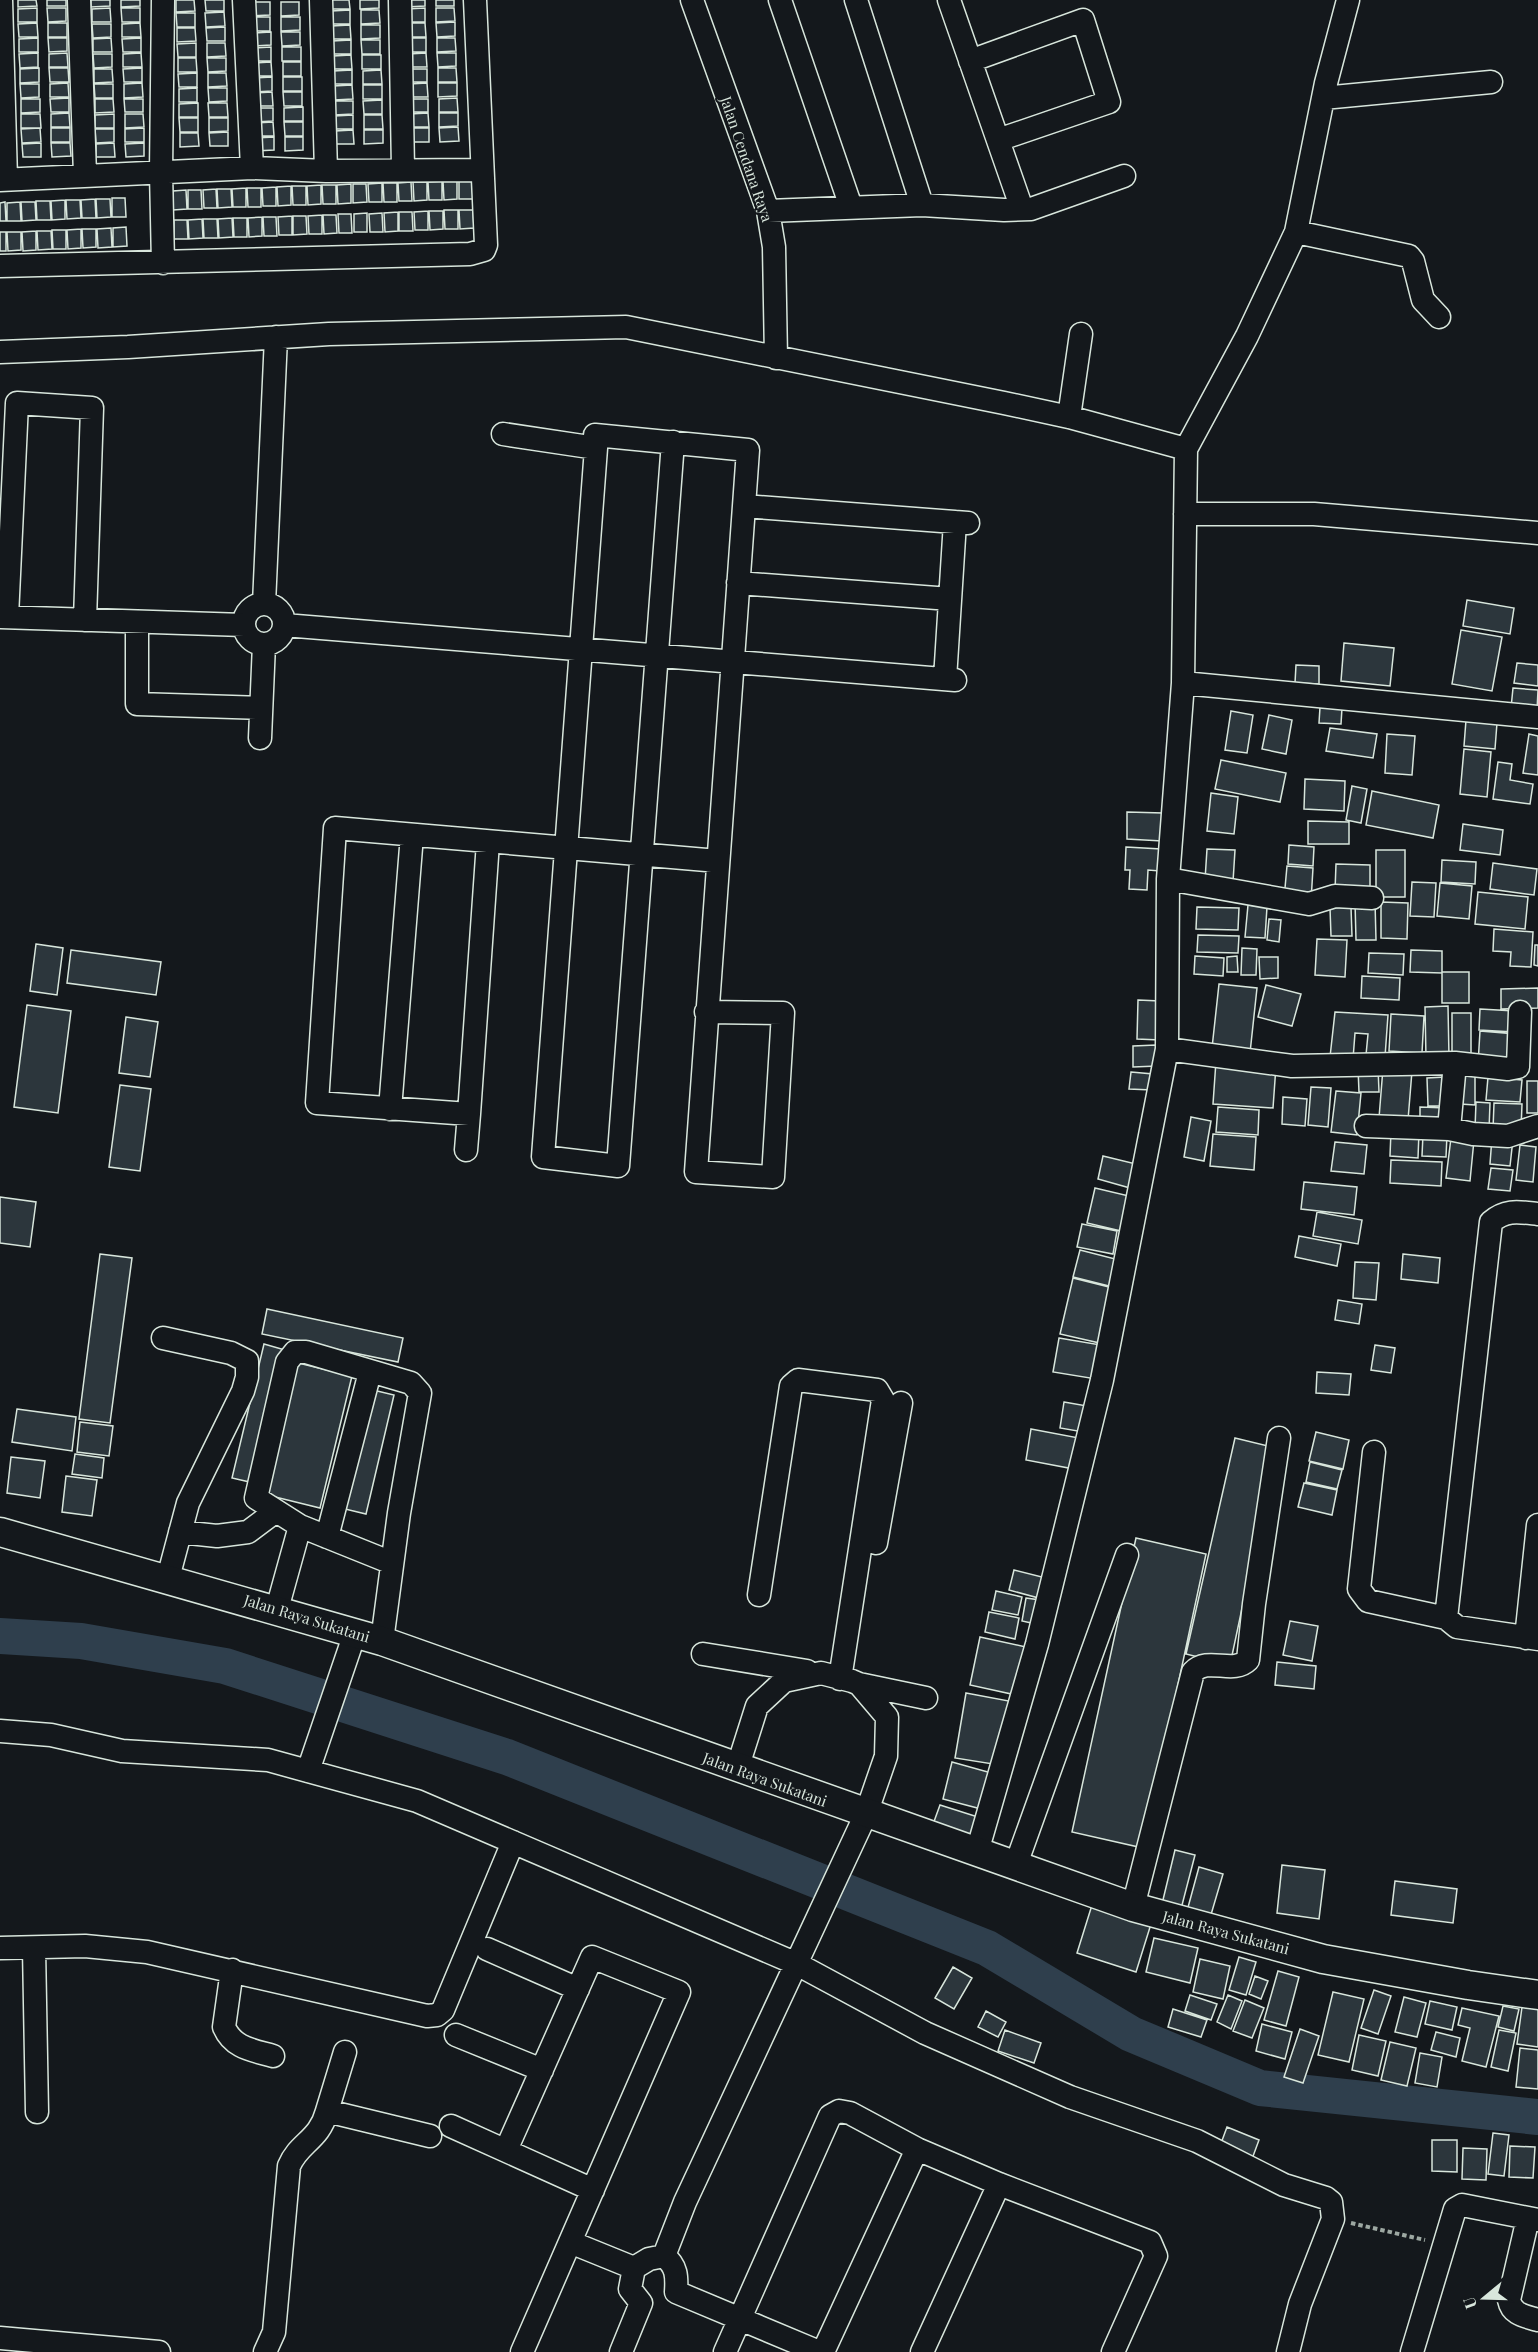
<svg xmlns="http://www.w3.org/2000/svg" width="1538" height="2352" viewBox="0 0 1538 2352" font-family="'Playfair Display',serif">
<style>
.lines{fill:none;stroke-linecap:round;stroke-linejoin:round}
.river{stroke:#2f3f4d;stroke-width:36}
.building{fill:#2c363c;stroke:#d8e6dc;stroke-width:1.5}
.minor-casing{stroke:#d8e6dc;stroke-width:25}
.major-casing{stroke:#d8e6dc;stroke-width:31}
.path{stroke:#9da8a2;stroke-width:4;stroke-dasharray:4.5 3;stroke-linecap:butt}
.minor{stroke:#14181c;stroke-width:22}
.major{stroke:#14181c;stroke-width:28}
.labels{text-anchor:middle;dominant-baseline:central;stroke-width:4.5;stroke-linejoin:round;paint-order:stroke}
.street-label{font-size:15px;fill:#d8e6dc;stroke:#14181c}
</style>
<rect width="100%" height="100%" fill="#14181c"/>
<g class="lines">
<!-- river -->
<path class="river" d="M0,1636L81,1641L225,1666L507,1757L987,1948L1131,2034L1260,2088L1538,2117"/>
</g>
<!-- building -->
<path class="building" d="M18,0H36L37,6L18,7Z
M47,0H66V6H47Z
M91,0H110V6L91,7Z
M121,0H140V6L121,7Z
M176,0H194L195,11L176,12Z
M205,0H224V11H206Z
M331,0H349L350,9H331Z
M360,0H379V8L360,9Z
M406,0H425V6L406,7Z
M436,0H454V6H436Z
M251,2H270V15L251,16Z
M281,2H299V15L281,16Z
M37,8V22H18V9Z
M47,8H66V21L48,22Z
M110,8L111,22H92V9Z
M121,8H140V22H122Z
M425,8V22H407L406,9Z
M436,8H454L455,21L436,22Z
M350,10V24H331V11Z
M361,10H379L380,23L361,24Z
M224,12L225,26L206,27L205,13Z
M176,13H195V27H177Z
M251,17H270V31H252Z
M281,17H300V30L281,31Z
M455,22V36L437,37L436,23Z
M37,23L38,37H19L18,24Z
M48,23H67V37H48Z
M140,23L141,37H122V24Z
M407,23H425L426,37H407Z
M92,24H111V37L93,38Z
M350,25L351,39H332L331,26Z
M361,25H380V38L361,39Z
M225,27V41H207L206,28Z
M177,28H195L196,41L177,42Z
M271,32V45L252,46V33Z
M281,32H300V45L282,46Z
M38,38V52H19V39Z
M48,38H67V51L49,52Z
M111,38L112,52H93V39Z
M141,38V52H123L122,39Z
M407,38H426V52H408Z
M437,38H455L456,51L437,52Z
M351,40V54H332V41Z
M361,40H380V54H362Z
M196,43V57H178L177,44Z
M207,43H225L226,56L207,57Z
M271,47V61H253L252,48Z
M282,47H301V61H282Z
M38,53V67L20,68L19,54Z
M67,53L68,67H49V54Z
M141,53L142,67H123V54Z
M426,53L427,67H408V54Z
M437,53H456V66L438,67Z
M93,54H112V67L94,68Z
M351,55L352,69H333V56Z
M362,55H381V69H362Z
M178,58H196L197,72H178Z
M207,58H226V71L208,72Z
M271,62L272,76H253V63Z
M283,62H301V76H283Z
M39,68V82L20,83V69Z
M49,68H68L69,82H50Z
M142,68V82H124L123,69Z
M438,68H456L457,82H438Z
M94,69H112L113,82L94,83Z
M408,69H427V82H409Z
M352,70V84H333V71Z
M381,70L382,84H363V71Z
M197,73V87H179L178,74Z
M208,73H226L227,86L208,87Z
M272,77V91L254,92L253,78Z
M283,77H302V91H283Z
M68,83L69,97H50V84Z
M142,83L143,97L124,98V84Z
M427,83L428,97H409V84Z
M438,83H457V96L438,97Z
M20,84H39V97L21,98Z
M94,84H113V98H95Z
M352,85L353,99L334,100L333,86Z
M363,85H382V99H363Z
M197,88V102H179V89Z
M208,88H227V101L209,102Z
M272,92L273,106H254V93Z
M283,92H302V106H284Z
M69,98V112H51L50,99Z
M457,98L458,112H439V99Z
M21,99H40V112L21,113Z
M95,99H113L114,112L95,113Z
M124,99H143V112H125Z
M409,99H428V112H410Z
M382,100V114H364L363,101Z
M334,101H353V114L334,115Z
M198,103V117H179V104Z
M208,103H227L228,117H209Z
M303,107V121H284V108Z
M254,108H273V121L255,122Z
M69,113L70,127H51V114Z
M428,113L429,127H410L409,114Z
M439,113H458V126L439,127Z
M21,114H40L41,128H21Z
M114,114V128H95V115Z
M125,114H143L144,127L125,128Z
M353,115V129H335L334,116Z
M364,115H382L383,129H364Z
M179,118H198V132H180Z
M209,118H228V131L209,132Z
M273,122L274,136H255V123Z
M284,122H303V136H285Z
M458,127L459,141L440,142L439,128Z
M40,128L41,142L22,143L21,129Z
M51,128H70V142H51Z
M144,128V142H125V129Z
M410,128H429V142H411Z
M95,129H114V142L96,143Z
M353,130L354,144H335V131Z
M364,130H383V143L364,144Z
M228,132V146H210L209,133Z
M180,133H198L199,146L180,147Z
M274,137V150L255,151V138Z
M285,137H303V150L285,151Z
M41,143V157H23L22,144Z
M51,143H70L71,156L52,157Z
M114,143L115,157H96V144Z
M144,143V156L126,157L125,144Z
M457,180V199L444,200L443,181Z
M459,180H472L473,199H459Z
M442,181V200H429L428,182Z
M411,182L412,201H399L398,183Z
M413,182H427V200L414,201Z
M382,183V202H369L368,184Z
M383,183H397V202H384Z
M351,184V203L338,204L337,185Z
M353,184H366L367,202L353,203Z
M321,185V204L308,205L307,186Z
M322,185H336V204H323Z
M291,186V205L278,206L277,187Z
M292,186H306V205H293Z
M276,187V206H263L262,188Z
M246,188V207H233L232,189Z
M247,188H261V207H248Z
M216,189L217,208H204L203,190Z
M217,189H231L232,207L218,208Z
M186,190L187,209L173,210V191Z
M188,190H201L202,209H188Z
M112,198H125L126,217H112Z
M95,199L96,218H82L81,200Z
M96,199H110L111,217L97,218Z
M65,200V219L52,220L51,201Z
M66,200H80L81,218L67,219Z
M36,201H50L51,220H37Z
M5,202L6,221H0V203Z
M20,202L21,221H7V203Z
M21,202H35L36,220L22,221Z
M444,210H458V229H445Z
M459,210H473L474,228L460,229Z
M428,211V230H415L414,212Z
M429,211H443V229L430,230Z
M398,212V231L385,232L384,213Z
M399,212H412L413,231H399Z
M367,213V232H354V214Z
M382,213L383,232H370L369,214Z
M338,214H351L352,233H339Z
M322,215V234H309L308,216Z
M323,215H336L337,233L324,234Z
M292,216V235H279L278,217Z
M293,216H306L307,234L293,235Z
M262,217V236L249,237L248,218Z
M263,217H276L277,236H264Z
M232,218L233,237L219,238L218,219Z
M233,218H247V237H234Z
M202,219L203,238L189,239L188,220Z
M203,219H217L218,238H204Z
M174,220H187L188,239H174Z
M126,227L127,246L113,247V228Z
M111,228L112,247L98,248L97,229Z
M81,229V248L68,249L67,230Z
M82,229H96V247L83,248Z
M52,230H66V249H53Z
M36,231V250L23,251L22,232Z
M37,231H51L52,249L38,250Z
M0,232H6V251H0Z
M7,232H21V250L8,251Z
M1467,600L1514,608L1510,634L1463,626Z
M1461,630L1502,637L1492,691L1452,684Z
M1344,643L1394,648L1390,686L1341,681Z
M1517,663L1538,665V686L1514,683Z
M1296,665L1319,666V684L1295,683Z
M1513,688L1538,690L1537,711L1511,708Z
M1320,707L1342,708L1341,724L1319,723Z
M1231,711L1253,715L1247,753L1225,750Z
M1269,715L1292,720L1286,754L1262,749Z
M1466,720L1497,723L1495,749L1464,746Z
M1330,728L1377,734L1373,758L1326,751Z
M1387,734L1415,736L1412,775L1385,773Z
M1529,734L1538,736V775L1523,773Z
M1464,749L1491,752L1487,797L1460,794Z
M1221,760L1286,773L1280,802L1215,789Z
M1498,762L1512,764L1510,780L1533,784L1530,804L1493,799Z
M1305,779L1345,781L1344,811L1304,809Z
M1352,786L1367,789L1361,823L1346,820Z
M1372,791L1439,805L1433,838L1366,825Z
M1211,793L1238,797L1234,834L1207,831Z
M1127,812L1163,813L1162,841L1127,839Z
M1308,821L1349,822V844H1308Z
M1463,824L1503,830L1500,855L1460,850Z
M1289,845L1314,847L1313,866L1288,864Z
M1126,847L1161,849L1160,871L1148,870L1147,890L1129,889L1130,870H1125Z
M1207,849L1235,850L1233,882L1205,880Z
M1376,850H1405V897H1376Z
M1442,860L1476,862L1475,884L1441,882Z
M1493,863L1537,869L1534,895L1490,889Z
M1336,864L1370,865V891H1335Z
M1287,866L1313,868L1311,901L1284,899Z
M1412,882L1436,883L1434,917L1410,916Z
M1440,883L1472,886L1469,919L1437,916Z
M1478,892L1528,897L1525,929L1475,924Z
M1375,901L1376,940H1356L1355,902Z
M1381,902L1408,903L1407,939L1381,938Z
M1248,905L1267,907L1265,938L1245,937Z
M1197,907L1239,908L1238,930L1196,929Z
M1351,907L1352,936H1331L1330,908Z
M1269,919L1281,920L1279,942L1267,940Z
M1494,929L1533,932L1531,967L1510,966L1511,952L1493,951Z
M1198,935L1239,936L1238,953L1197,952Z
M1317,939L1347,940L1345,977L1315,975Z
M36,944L63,948L57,995L30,991Z
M1535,945H1538V966L1534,965Z
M1242,948L1257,949L1256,975H1241Z
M71,950L161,962L156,995L67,983Z
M1411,950L1442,951V973L1410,972Z
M1369,953L1404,954L1403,975L1368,973Z
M1195,956L1224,958L1223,976L1194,974Z
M1237,956L1238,972H1227V957Z
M1259,957H1278V978L1260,979Z
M1442,972H1469V1003H1442Z
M1362,976L1400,978L1399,1000L1361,998Z
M1219,984L1257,988L1250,1053L1212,1048Z
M1266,985L1301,994L1292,1026L1258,1017Z
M1538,988V1008L1501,1009V989Z
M1138,1000L1160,1001V1040L1137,1039Z
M27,1005L71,1011L58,1113L14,1107Z
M1448,1006L1449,1057L1426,1058L1425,1007Z
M1480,1009L1515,1011L1514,1032L1479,1030Z
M1335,1012L1388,1015L1385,1057L1366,1055L1368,1034L1355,1033L1353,1059L1330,1057Z
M1452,1013H1471V1055H1452Z
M1391,1014L1424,1016L1422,1053L1389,1051Z
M126,1017L158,1022L150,1077L119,1073Z
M1480,1031L1516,1034L1514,1067L1478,1064Z
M1156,1045L1157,1066L1133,1067V1046Z
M1216,1061L1276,1066L1273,1108L1213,1104Z
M1378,1067L1379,1092H1359L1358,1068Z
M1383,1068L1412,1071L1408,1120L1379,1118Z
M1131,1072L1153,1074L1152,1090L1129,1089Z
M1460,1075H1475V1105L1460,1104Z
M1445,1077L1446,1106H1428L1427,1078Z
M1488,1077L1522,1080L1520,1102L1486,1100Z
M1527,1081H1538V1113H1527Z
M120,1085L151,1089L140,1171L109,1167Z
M1311,1087L1331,1088L1328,1127L1308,1125Z
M1336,1091L1361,1093L1357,1135L1331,1132Z
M1283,1097L1307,1099L1305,1126L1282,1124Z
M1476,1102L1490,1103L1489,1130L1475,1129Z
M1494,1103L1522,1104L1521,1130L1493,1129Z
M1218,1107L1259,1110L1258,1135L1216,1132Z
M1420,1107L1447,1108L1446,1126L1420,1125Z
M1191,1117L1211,1121L1204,1161L1184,1157Z
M1391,1131L1419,1132L1418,1158L1390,1156Z
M1213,1134L1256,1137L1254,1170L1210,1166Z
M1423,1134L1447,1135L1446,1157L1422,1156Z
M1492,1137L1513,1139L1510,1166L1490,1164Z
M1451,1138L1474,1140L1470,1181L1446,1178Z
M1335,1142L1367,1145L1364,1174L1331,1171Z
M1520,1145L1536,1147L1533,1182L1516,1180Z
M1103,1156L1136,1164L1130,1188L1098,1179Z
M1391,1160L1442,1162L1441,1186L1390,1183Z
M1491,1168L1513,1170L1510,1191L1488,1189Z
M1304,1182L1357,1187L1354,1215L1301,1209Z
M1095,1188L1129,1196L1121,1231L1087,1223Z
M0,1197L36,1202L30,1247L0,1243Z
M1317,1212L1362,1220L1358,1244L1313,1236Z
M1082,1224L1117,1231L1113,1254L1077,1247Z
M1299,1236L1341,1244L1337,1266L1295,1257Z
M1080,1250L1123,1261L1117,1288L1073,1277Z
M100,1254L132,1258L110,1423L79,1419Z
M1403,1254L1440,1258L1438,1283L1401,1279Z
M1355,1262L1379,1263L1376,1300L1353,1298Z
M1073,1278L1117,1289L1104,1344L1060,1334Z
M1338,1300L1362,1304L1359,1324L1335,1320Z
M267,1309L403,1338L398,1362L262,1334Z
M1059,1338L1101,1345L1096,1379L1053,1372Z
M264,1344L285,1350L254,1483L232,1478Z
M1375,1345L1395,1348L1391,1373L1371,1370Z
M290,1361L352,1376L320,1508L259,1493Z
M1317,1372L1351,1374L1349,1395L1316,1393Z
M373,1390L394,1395L366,1514L345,1509Z
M1064,1402L1093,1407L1089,1433L1060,1428Z
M17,1409L76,1417L72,1451L12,1442Z
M80,1422L113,1426L109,1456L77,1452Z
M1031,1429L1079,1438L1074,1469L1026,1460Z
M1316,1432L1349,1440L1343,1469L1309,1461Z
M1235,1438L1276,1448L1230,1665L1186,1654Z
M75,1454L104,1458L102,1478L72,1474Z
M11,1457L45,1461L40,1498L7,1493Z
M1310,1462L1342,1470L1337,1489L1306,1482Z
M66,1476L97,1480L92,1516L62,1512Z
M1304,1483L1337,1490L1332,1515L1298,1507Z
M1136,1538L1206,1554L1143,1848L1072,1832Z
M1014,1570L1050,1579L1046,1600L1009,1590Z
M996,1591L1022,1597L1018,1615L992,1610Z
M1026,1598L1040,1600L1036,1624L1022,1621Z
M989,1612L1019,1618L1015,1639L985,1632Z
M1290,1621L1318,1626L1312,1661L1283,1655Z
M980,1637L1026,1647L1016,1695L970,1685Z
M1277,1662L1316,1666L1314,1689L1275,1685Z
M966,1693L1009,1701L999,1765L955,1758Z
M952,1762L995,1774L985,1810L943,1799Z
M940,1805L981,1818L974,1841L932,1827Z
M1175,1850L1195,1855L1181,1909L1162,1904Z
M1282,1865L1325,1870L1319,1919L1277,1913Z
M1199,1867L1223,1874L1210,1918L1187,1911Z
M1395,1881L1457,1889L1453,1923L1391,1915Z
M1092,1905L1151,1924L1136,1972L1077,1953Z
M1154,1938L1198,1948L1190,1983L1146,1972Z
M1239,1957L1256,1962L1246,1995L1229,1990Z
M1200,1959L1230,1966L1223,1999L1193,1992Z
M953,1967L972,1978L954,2009L935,1998Z
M1278,1971L1299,1977L1286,2026L1264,2020Z
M1255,1976L1268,1981L1261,1999L1249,1994Z
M1374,1990L1391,1996L1378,2034L1361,2028Z
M1333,1992L1364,1999L1349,2062L1318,2055Z
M1190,1995L1217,2004L1211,2020L1185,2011Z
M1228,1995L1242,2001L1231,2029L1217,2022Z
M1404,1997L1426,2003L1417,2037L1395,2032Z
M1245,2000L1264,2008L1252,2038L1233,2031Z
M1430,2001L1457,2007L1452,2030L1425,2024Z
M1503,2006L1519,2009L1514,2031L1498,2027Z
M1522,2007L1538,2009V2047L1517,2044Z
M1462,2008L1499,2016L1486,2067L1462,2061L1470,2028L1458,2025Z
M1173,2009L1207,2020L1201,2037L1168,2027Z
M986,2011L1006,2022L998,2037L978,2027Z
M1262,2024L1292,2032L1285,2059L1256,2051Z
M1300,2029L1319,2036L1303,2083L1284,2077Z
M1005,2030L1041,2043L1034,2063L998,2051Z
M1499,2030L1516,2033L1508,2071L1491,2067Z
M1436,2032L1460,2038L1456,2057L1431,2050Z
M1359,2035L1386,2041L1378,2076L1352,2070Z
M1390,2042L1416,2048L1407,2086L1381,2080Z
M1520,2048L1538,2050V2089L1516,2087Z
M1420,2053L1442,2057L1437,2087L1415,2083Z
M1227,2127L1259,2140L1252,2159L1220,2146Z
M1493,2133L1509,2135L1504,2176L1488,2174Z
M1432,2140H1457V2172L1432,2171Z
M1510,2146L1535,2147L1533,2178L1509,2177Z
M1463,2148L1487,2149L1486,2180L1462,2179Z"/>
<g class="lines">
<defs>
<path id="minor" d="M1,0L6,179
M79,0L85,175
M163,0L161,172L163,263
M244,0L252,168
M321,0L326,171
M400,0L403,169
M692,0L768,211L774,247L776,358
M780,0L851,207
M856,0L922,205
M949,0L1022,209
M970,61L1083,20L1109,102L998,140
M1323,98L1491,82
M0,180L252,168L326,171L481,170
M768,211L922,205L1004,210L1031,209L1124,176
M1296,232L1409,256L1413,261L1423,300L1439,317
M0,266L470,254L484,250L486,245L475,0
M0,352L128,347L329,334L626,327L1004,403L1069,417L1186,449
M1069,417L1081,334
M503,434L596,448L595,435L748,450L744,506
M596,448L543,1157L618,1166L673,442
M1185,514H1314L1538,533
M738,583L950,599
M244 624a20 20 0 1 1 40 0a20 20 0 1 1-40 0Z
M264,604L276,337
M0,617L244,625
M7,617L17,403L92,408L85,620
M137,622V704L261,708
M284,625L955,680
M945,679L955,522
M1183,683L1538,717
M260,738L264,644
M488,842L469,1114L317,1103L335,828L718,861
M1168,879L1309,904L1335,896L1372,898
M706,1012L783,1013L773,1177L696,1172L744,506L968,523
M1167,1049L1292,1066L1455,1063
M390,1109L412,835
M1366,1126L1449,1129L1473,1134L1508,1136L1538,1126
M1449,1129L1455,1063L1508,1069L1518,1067L1520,1012
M466,1150L469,1114
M1538,1214C1519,1212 1506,1209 1491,1222L1446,1618L1457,1627L1538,1639
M163,1338L231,1353L247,1361V1377L243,1391L188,1503L168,1578
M1374,1452L1359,1589L1368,1601L1446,1618
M180,1532L217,1536L248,1532L276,1511
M327,1537L370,1372
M876,1543L901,1403
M759,1595L791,1386L798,1380L877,1390L883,1400L840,1679
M277,1609L300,1526
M1526,1638L1538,1525
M382,1641L399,1513L420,1393L411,1383L306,1352H295L287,1362L256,1498L300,1526L392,1563
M703,1654L807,1671
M859,1684L926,1698
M0,1731L51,1735L122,1751L268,1760L417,1801L797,1964L925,2033L1070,2097L1197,2141L1284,2185L1326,2198L1331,2202L1333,2219L1300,2304L1288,2352
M737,1769L757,1706L784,1681L821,1673L852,1681L859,1684L887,1717L886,1756L866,1814L685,2202L664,2256C677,2266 677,2277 676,2292L819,2352
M308,1771L355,1633
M977,1852L1037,1644L1102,1380L1167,1049L1168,879L1183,683L1186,449L1247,336L1296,232L1326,83L1348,0
M1015,1867L1127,1555
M1133,1907L1193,1672C1208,1656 1233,1675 1248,1660L1254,1604L1279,1438
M0,1948L85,1946L147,1952L427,2016L437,2015L443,2010L513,1842
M34,1948L37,2112
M487,1949L578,1989
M232,1970L224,2027C233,2048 252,2050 273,2056
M456,2035L542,2070
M327,2111L345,2052
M451,2126L593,2190
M506,2150L592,1957L679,1992L522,2352
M1528,2218L1509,2300C1512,2315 1525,2316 1538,2320
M570,2242L634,2268
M0,2338L159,2352
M265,2352L274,2332L289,2166C299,2142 319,2141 327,2111L430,2136
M621,2352L641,2303L630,2289L634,2268L649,2259L664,2256
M725,2352L830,2116L839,2111L850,2113L917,2149
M823,2352L917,2149L999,2184L1150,2242L1156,2256L1113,2352
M922,2352L999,2184
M1412,2352L1455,2209L1462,2205L1538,2220"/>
<path id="major" d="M0,1532L382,1641L1133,1907L1323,1959L1468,1985L1538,1995"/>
</defs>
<!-- minor casing -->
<use href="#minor" class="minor-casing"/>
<!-- major casing -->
<use href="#major" class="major-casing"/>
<!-- path -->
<path class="path" d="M1351,2223L1425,2240"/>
<!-- minor -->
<use href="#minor" class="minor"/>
<!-- major -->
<use href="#major" class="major"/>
</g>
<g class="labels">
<!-- street labels -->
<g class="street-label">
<text transform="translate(747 159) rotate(71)">Jalan Cendana Raya</text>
<text transform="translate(307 1618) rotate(17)">Jalan Raya Sukatani</text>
<text transform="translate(765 1779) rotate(20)">Jalan Raya Sukatani</text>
<text transform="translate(1226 1932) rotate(15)">Jalan Raya Sukatani</text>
</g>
</g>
<!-- north arrow -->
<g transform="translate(1484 2298) rotate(251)" stroke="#14181c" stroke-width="4.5" paint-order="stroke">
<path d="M0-4.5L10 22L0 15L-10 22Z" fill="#d8e6dc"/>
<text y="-9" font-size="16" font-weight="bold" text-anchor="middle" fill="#d8e6dc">U</text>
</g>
</svg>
